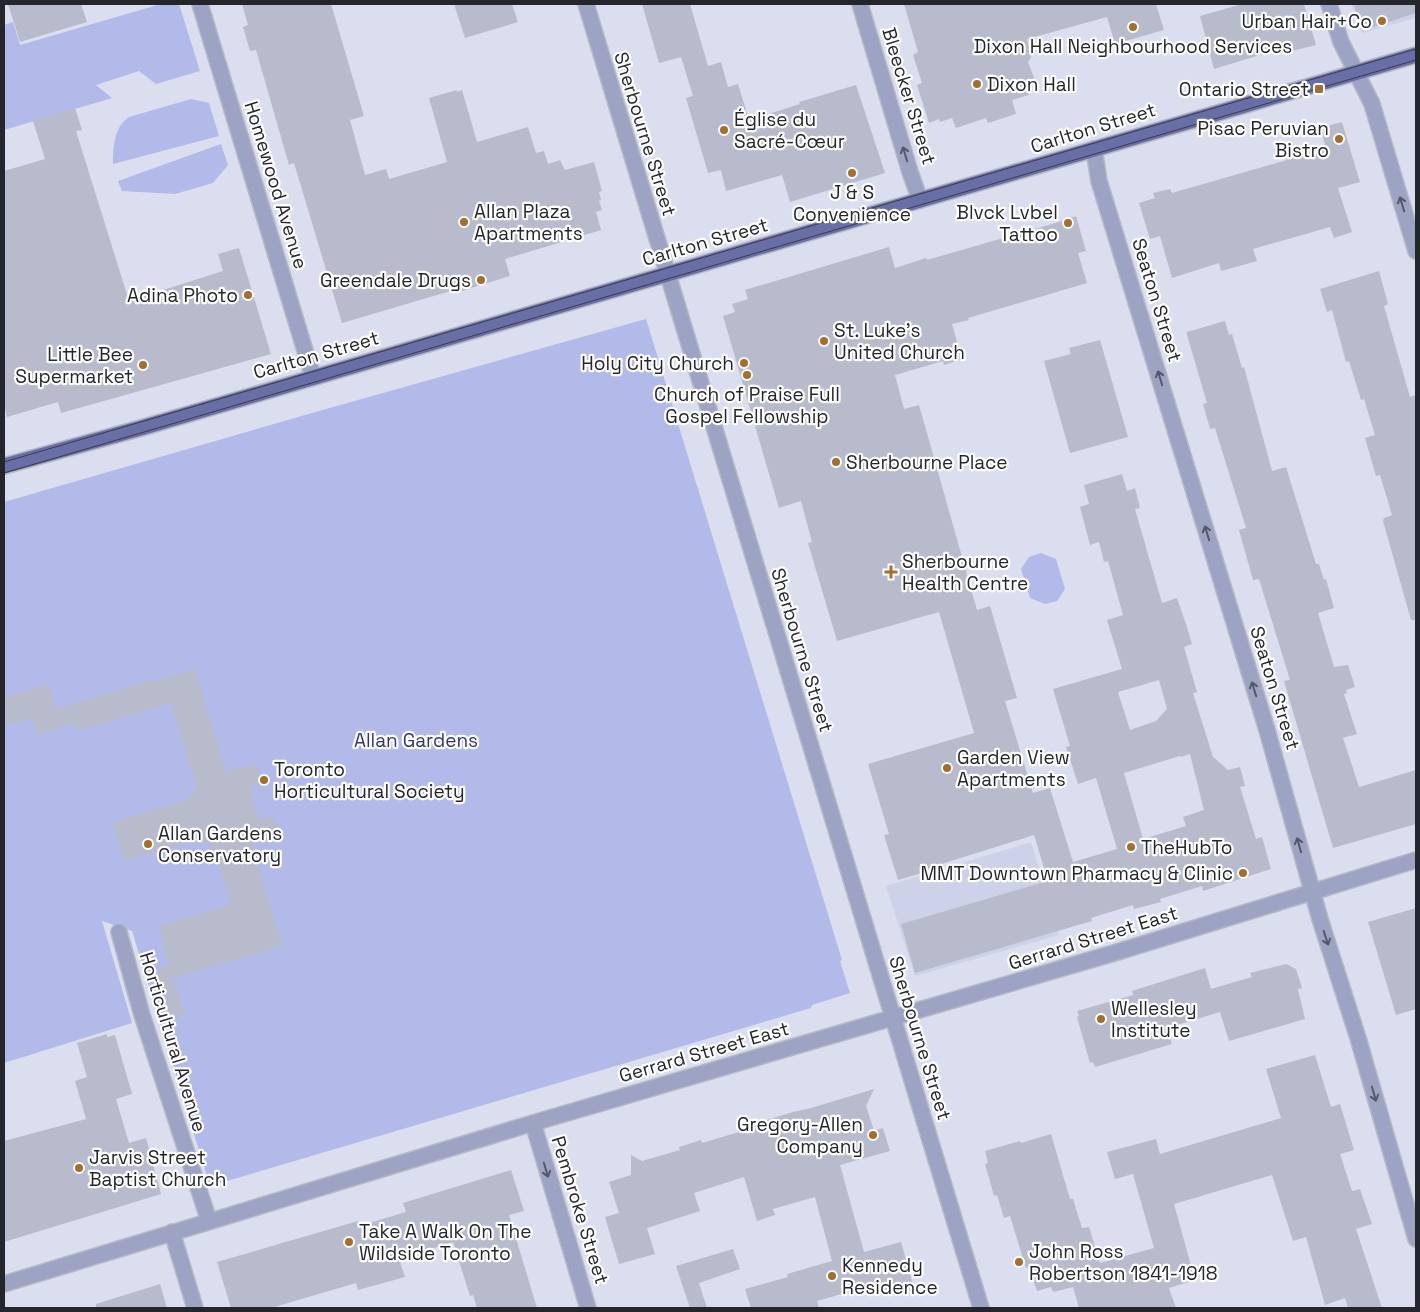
<svg xmlns="http://www.w3.org/2000/svg" width="1420" height="1312" viewBox="0 0 1420 1312" font-family="'Space Grotesk',sans-serif">
<style>
.built{fill:#ced2e9}
.green{fill:#b2bae9}
.building{fill:#b8bbcb;fill-rule:evenodd}
.lines{fill:none;stroke-linecap:round;stroke-linejoin:round}
.minor-casing{stroke:#b6b9c7;stroke-width:18}
.major-casing{stroke:#b6b9c7;stroke-width:18}
.minor{stroke:#9da3c2;stroke-width:15}
.major{stroke:#686fa6;stroke-width:15}
.tram{stroke:#3c3d45;stroke-width:1}
.oneway{stroke:#555868}
.poi-dot{fill:#a66e2b;stroke:#fff;stroke-width:2}
.labels{text-anchor:middle;dominant-baseline:central;stroke-width:4.5;stroke-linejoin:round;paint-order:stroke}
.poi-label{font-size:19px;fill:#25262c;stroke:#fff;text-anchor:start}
.street-label{font-size:19px;fill:#25262c;stroke:#fff}
.park-label{font-size:19px;fill:#323483;stroke:#fff}
</style>
<rect width="100%" height="100%" fill="#dadeee"/>
<!-- built -->
<path class="built" d="M1351,4H1416V18L1363,33L1359,29Z
M1031,842L1059,935L915,976L886,886Z"/>
<!-- green -->
<path class="green" d="M161,4H179L200,71L156,84L139,71L96,85L112,98L4,130V25L13,22L20,45Z
M191,99L209,103L219,136L113,164C113,147 114,127 129,117Z
M221,144L228,165L213,183L175,194L122,191L118,181Z
M646,319L842,960L840,961L850,993L812,1005L811,1008L210,1186L132,931L102,921L132,1023L4,1063V502L319,411Z
M1041,553L1056,559L1065,589L1057,601L1045,604L1030,598L1021,569L1029,557Z"/>
<!-- building -->
<path class="building" d="M8,4H81L87,22L20,42Z
M242,4H331L364,116L350,120L365,175L386,169L389,179L447,162L429,98L457,90V92L462,90L477,142L528,127L536,153L544,151L548,164L560,160L565,170L594,162L602,191L599,192L601,200L599,201L602,210L596,212L601,230L505,259L510,276L455,293L454,290L342,323L294,163L289,165L256,50L250,51L243,27L248,25Z
M454,4H512L518,22L465,38Z
M642,4H690L708,66L721,62L728,87L738,84L749,120L800,104L799,102L856,85L885,173L790,202L782,175L726,191L721,170L708,173L686,98L693,96L681,57L659,63Z
M904,4H1156L1164,30L1115,44L1107,17L1027,39L1031,57L1028,62L1036,83L1026,86L1029,95L1012,100L1016,114L988,123L986,118L956,128L952,118L940,122L939,119L929,123L917,85L922,83L913,55L918,52Z
M1242,4H1304L1316,45L1284,53L1283,48L1214,69L1200,16Z
M1354,4H1416V13L1367,29L1360,26Z
M75,108L82,130L76,131L129,301L223,271L218,254L239,248L271,354L61,413L58,402L7,417L4,405V171L45,159L33,121Z
M1342,122L1360,182L1338,188L1352,232L1334,238L1330,227L1253,249L1257,261L1221,271L1219,263L1172,278L1160,236L1150,239L1139,203L1155,198L1153,193L1170,189L1172,193L1287,160L1285,156L1325,144L1320,128Z
M1076,216L1086,251L1078,253L1087,283L968,318L969,320L952,324L962,359L944,365L943,361L895,375L904,409L919,405L977,610L990,606L1017,698L1005,701L1033,793L1050,788L1073,862L1117,849L1096,778L1078,784L1066,747L1070,746L1053,689L1122,669L1107,620L1123,615L1108,561L1104,562L1099,542L1090,545L1080,507L1089,504L1084,485L1122,474L1127,491L1135,488L1140,508L1135,509L1162,603L1177,598L1186,624L1192,644L1184,647L1197,692L1193,693L1213,757L1228,770L1240,767L1245,786L1240,787L1256,839L1262,837L1271,869L1203,891L1202,886L1160,899L1161,902L1134,909L1133,905L1091,918L1092,921L915,973L901,924L1048,881L1034,835L935,866L936,869L898,880L884,835L889,834L868,764L974,733L939,612L837,641L808,543L812,542L801,501L779,508L723,316L735,312L732,304L748,299L745,290L889,247L895,268L926,258L927,260L1059,222ZM1159,680L1167,709L1156,721L1130,730L1118,692ZM1190,754L1204,810L1183,817L1186,826L1143,839L1124,773L1180,756L1181,757Z
M1379,271L1388,304L1384,306L1410,397L1416,395V620H1411L1383,521L1384,518L1392,515L1380,475L1376,476L1365,438L1375,435L1364,399L1361,400L1349,361L1346,362L1332,310L1327,312L1320,289Z
M1225,321L1229,335L1232,334L1242,368L1244,367L1272,471L1286,467L1316,564H1319L1324,580L1326,579L1334,608L1318,613L1334,667L1348,665L1355,687L1346,690L1347,693L1344,694L1357,734L1343,738L1359,787L1416,770V824L1333,848L1284,681L1290,680L1259,579L1253,580L1239,530L1246,528L1215,428L1210,429L1203,404L1207,403L1187,335V332Z
M1100,340L1128,437L1070,453L1044,361L1071,354L1069,348Z
M195,669L226,772L257,764L262,783L250,786L259,819L273,815L279,835L251,843L282,946L173,978L184,1014L161,1020L147,972L169,965L158,926L231,905L213,845L197,839L124,861L112,822L187,800L197,789L171,703L78,731L76,723L38,735L32,718L4,726V698L48,684L56,709L152,680L153,682Z
M1416,908V1009L1396,1015L1368,922Z
M1286,964L1296,969L1302,988L1298,989L1305,1019L1229,1041L1220,1012L1167,1028L1172,1044L1095,1067L1093,1062L1090,1063L1077,1017L1079,1016L1077,1011L1133,995L1132,991L1135,990L1205,968L1211,989L1252,977L1250,973Z
M107,1034V1037L115,1035L132,1094L116,1099L129,1143L146,1138L161,1194L4,1242V1141L86,1119L75,1081L87,1077L77,1043Z
M1315,1055L1331,1107L1340,1104L1354,1150L1340,1154L1352,1191L1360,1189L1372,1224L1356,1229L1382,1308H1348L1345,1298L1325,1305L1306,1237L1293,1241L1272,1175L1174,1204L1195,1280L1169,1288L1176,1308H1079L1073,1287L1053,1292L1051,1287L1037,1291L1029,1267L1026,1268L1010,1216L1004,1218L997,1195L994,1196L985,1164L988,1163L985,1151L1020,1141L1021,1143L1051,1134L1070,1199H1073L1082,1228L1089,1227L1100,1263L1154,1248L1133,1174L1115,1179L1107,1152L1156,1139L1160,1154L1281,1118L1266,1069Z
M874,1089L866,1106L874,1131L883,1128L890,1151L840,1165L864,1252L901,1242L914,1288L887,1295L883,1282L817,1301L819,1308H751L745,1289L788,1277L787,1274L832,1261L815,1197L773,1209L775,1215L757,1221L744,1177L694,1193L700,1211L647,1228L655,1254L619,1264L605,1217L619,1213L609,1182L631,1175V1155L642,1161L680,1150L679,1147L701,1140L702,1143L739,1132L741,1128L793,1112L811,1108Z
M511,1170L524,1211L509,1215L537,1308H477L473,1295L470,1296L453,1242L399,1259L405,1277L358,1290L356,1283L271,1308H231L217,1262L358,1221L359,1226L406,1212L403,1203Z
M733,1249L740,1269L699,1283L707,1308H690L676,1266Z
M160,1284L167,1308H96V1304Z"/>
<g class="lines">
<defs>
<path id="minor" d="M200,4L313,377
M586,4L981,1308
M860,4L910,172L920,200
M1329,4L1341,42L1372,104L1416,251
M1094,149L1099,181L1267,730L1320,919L1358,1038L1416,1239
M119,932L142,1015L209,1221
M533,1123L588,1308
M172,1232L195,1308
M4,1284L533,1123L1114,953L1416,860"/>
<path id="major" d="M4,466L141,428L1416,55"/>
</defs>
<!-- minor casing -->
<use href="#minor" class="minor-casing"/>
<!-- major casing -->
<use href="#major" class="major-casing"/>
<!-- minor -->
<use href="#minor" class="minor"/>
<!-- major -->
<use href="#major" class="major"/>
<!-- tram -->
<path class="tram" d="M4,462L1416,49
M4,473L1416,60"/>
</g>
<!-- one-way arrows -->
<defs><path id="oneway-shaft" d="M-6 0H5M1.5-3L5.5 0L1.5 3" fill="none" stroke-width="1.6" stroke-linecap="round" stroke-linejoin="round" transform="scale(1.25)"/></defs>
<g class="oneway">
<use href="#oneway-shaft" transform="translate(905 154) rotate(-107)"/>
<use href="#oneway-shaft" transform="translate(1402 204) rotate(-107)"/>
<use href="#oneway-shaft" transform="translate(1160 378) rotate(-107)"/>
<use href="#oneway-shaft" transform="translate(1207 533) rotate(-107)"/>
<use href="#oneway-shaft" transform="translate(1254 689) rotate(-107)"/>
<use href="#oneway-shaft" transform="translate(1299 845) rotate(-106)"/>
<use href="#oneway-shaft" transform="translate(1326 938) rotate(72)"/>
<use href="#oneway-shaft" transform="translate(1374 1094) rotate(74)"/>
<use href="#oneway-shaft" transform="translate(546 1170) rotate(73)"/>
</g>
<!-- markers -->
<g class="poi-dot">
<circle cx="1382" cy="21" r="5"/>
<circle cx="1133" cy="27" r="5"/>
<circle cx="977" cy="84" r="5"/>
<rect x="1314" y="84" width="10" height="10" rx="2.5"/>
<circle cx="724" cy="130" r="5"/>
<circle cx="1339" cy="139" r="5"/>
<circle cx="852" cy="173" r="5"/>
<circle cx="464" cy="222" r="5"/>
<circle cx="1068" cy="223" r="5"/>
<circle cx="481" cy="280" r="5"/>
<circle cx="248" cy="295" r="5"/>
<circle cx="824" cy="341" r="5"/>
<circle cx="744" cy="363" r="5"/>
<circle cx="143" cy="365" r="5"/>
<circle cx="747" cy="375" r="5"/>
<circle cx="836" cy="462" r="5"/>
<path d="M888.5 564.5h5v5h5v5h-5v5h-5v-5h-5v-5h5z"/>
<circle cx="947" cy="768" r="5"/>
<circle cx="264" cy="780" r="5"/>
<circle cx="148" cy="844" r="5"/>
<circle cx="1131" cy="847" r="5"/>
<circle cx="1243" cy="873" r="5"/>
<circle cx="1101" cy="1019" r="5"/>
<circle cx="873" cy="1135" r="5"/>
<circle cx="79" cy="1168" r="5"/>
<circle cx="349" cy="1242" r="5"/>
<circle cx="1019" cy="1262" r="5"/>
<circle cx="832" cy="1276" r="5"/>
</g>
<g class="labels">
<!-- poi labels -->
<g class="poi-label">
<text x="1372" y="21" text-anchor="end">Urban Hair+Co</text>
<text x="1133" y="46" text-anchor="middle">Dixon Hall Neighbourhood Services</text>
<text x="987" y="84">Dixon Hall</text>
<text x="1309" y="89" text-anchor="end">Ontario Street</text>
<text x="734" y="119">Église du<tspan x="734" dy="22">Sacré-Cœur</tspan></text>
<text x="1329" y="128" text-anchor="end">Pisac Peruvian<tspan x="1329" dy="22">Bistro</tspan></text>
<text x="852" y="192" text-anchor="middle">J &amp; S<tspan x="852" dy="22">Convenience</tspan></text>
<text x="474" y="211">Allan Plaza<tspan x="474" dy="22">Apartments</tspan></text>
<text x="1058" y="212" text-anchor="end">Blvck Lvbel<tspan x="1058" dy="22">Tattoo</tspan></text>
<text x="471" y="280" text-anchor="end">Greendale Drugs</text>
<text x="238" y="295" text-anchor="end">Adina Photo</text>
<text x="834" y="330">St. Luke's<tspan x="834" dy="22">United Church</tspan></text>
<text x="133" y="354" text-anchor="end">Little Bee<tspan x="133" dy="22">Supermarket</tspan></text>
<text x="734" y="363" text-anchor="end">Holy City Church</text>
<text x="747" y="394" text-anchor="middle">Church of Praise Full<tspan x="747" dy="22">Gospel Fellowship</tspan></text>
<text x="846" y="462">Sherbourne Place</text>
<text x="902" y="561">Sherbourne<tspan x="902" dy="22">Health Centre</tspan></text>
<text x="957" y="757">Garden View<tspan x="957" dy="22">Apartments</tspan></text>
<text x="274" y="769">Toronto<tspan x="274" dy="22">Horticultural Society</tspan></text>
<text x="158" y="833">Allan Gardens<tspan x="158" dy="22">Conservatory</tspan></text>
<text x="1141" y="847">TheHubTo</text>
<text x="1233" y="873" text-anchor="end">MMT Downtown Pharmacy &amp; Clinic</text>
<text x="1111" y="1008">Wellesley<tspan x="1111" dy="22">Institute</tspan></text>
<text x="863" y="1124" text-anchor="end">Gregory-Allen<tspan x="863" dy="22">Company</tspan></text>
<text x="89" y="1157">Jarvis Street<tspan x="89" dy="22">Baptist Church</tspan></text>
<text x="359" y="1231">Take A Walk On The<tspan x="359" dy="22">Wildside Toronto</tspan></text>
<text x="1029" y="1251">John Ross<tspan x="1029" dy="22">Robertson 1841-1918</tspan></text>
<text x="842" y="1265">Kennedy<tspan x="842" dy="22">Residence</tspan></text>
</g>
<!-- street labels -->
<g class="street-label">
<text transform="translate(909 96) rotate(73)">Bleecker Street</text>
<text transform="translate(1093 128) rotate(-17)">Carlton Street</text>
<text transform="translate(645 134) rotate(73)">Sherbourne Street</text>
<text transform="translate(276 185) rotate(73)">Homewood Avenue</text>
<text transform="translate(705 242) rotate(-16)">Carlton Street</text>
<text transform="translate(1157 300) rotate(73)">Seaton Street</text>
<text transform="translate(316 355) rotate(-16)">Carlton Street</text>
<text transform="translate(802 650) rotate(73)">Sherbourne Street</text>
<text transform="translate(1275 688) rotate(73)">Seaton Street</text>
<text transform="translate(1093 938) rotate(-17)">Gerrard Street East</text>
<text transform="translate(920 1038) rotate(73)">Sherbourne Street</text>
<text transform="translate(173 1042) rotate(73)">Horticultural Avenue</text>
<text transform="translate(704 1052) rotate(-16)">Gerrard Street East</text>
<text transform="translate(580 1210) rotate(73)">Pembroke Street</text>
</g>
<!-- park labels -->
<g class="park-label">
<text x="416" y="740">Allan Gardens</text>
</g>
</g>
<!-- border -->
<rect width="1420" height="1312" fill="none" stroke="#25262c" stroke-width="10"/>
</svg>
